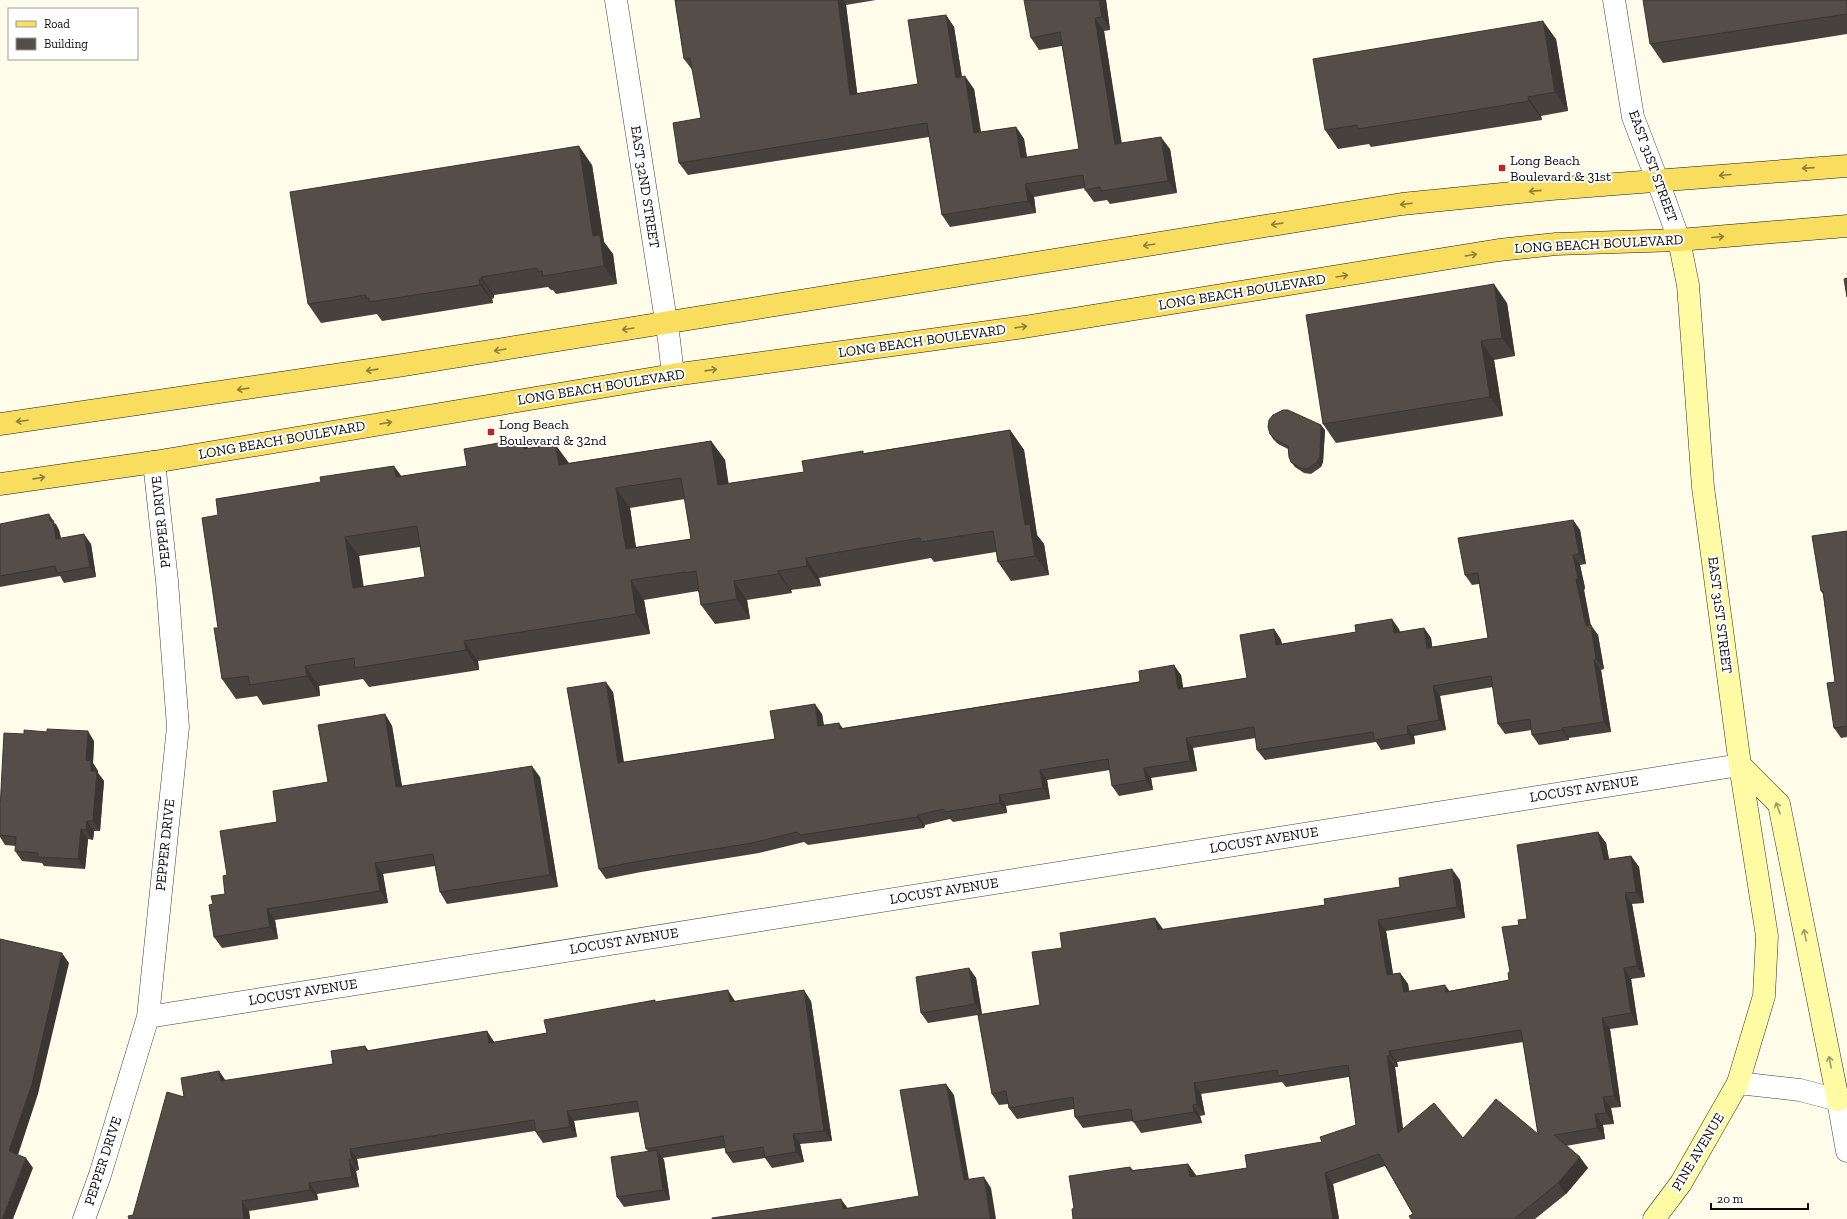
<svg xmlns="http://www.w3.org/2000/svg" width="1847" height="1219" viewBox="0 0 1847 1219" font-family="'Zilla Slab',serif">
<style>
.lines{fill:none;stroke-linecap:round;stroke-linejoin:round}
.street-casing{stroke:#3e3e3e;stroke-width:23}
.secondary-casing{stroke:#2d2d2d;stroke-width:23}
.primary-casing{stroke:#1c1c1c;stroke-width:23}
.street{stroke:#fff;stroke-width:22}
.secondary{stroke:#fffba5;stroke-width:22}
.primary{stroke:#f9dd5f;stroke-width:22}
.wall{fill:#48423e;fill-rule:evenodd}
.shaded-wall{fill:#3b3632}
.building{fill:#544d48;stroke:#3b3632;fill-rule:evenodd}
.oneway{stroke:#8e7e39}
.oneway2{stroke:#9d9b67}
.poi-dot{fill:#bb2624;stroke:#fff;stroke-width:1.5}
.labels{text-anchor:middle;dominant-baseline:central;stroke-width:4;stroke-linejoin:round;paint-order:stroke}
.poi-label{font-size:14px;fill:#0b0b0b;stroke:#fff;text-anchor:start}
.street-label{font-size:14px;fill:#0b0b0b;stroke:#fff}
</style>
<rect width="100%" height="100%" fill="#fffcea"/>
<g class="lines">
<defs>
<path id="street" d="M616,0L669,340L673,375
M1614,0L1633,117L1664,198L1679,240
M148,1017L1740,765
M1738,1083L1800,1090L1838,1100L1847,1151
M84,1219L100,1175L148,1017L178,727L167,581L154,462"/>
<path id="secondary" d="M1740,765L1779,804L1838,1100
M1654,1219L1681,1183L1738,1083L1764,996L1767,936L1740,765L1703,487L1688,285L1679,240"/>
<path id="primary" d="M0,424L397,366L1402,204L1551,189L1847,166
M0,484L154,462L673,375L1024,327L1499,250L1556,244L1679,240L1847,226"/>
</defs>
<!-- street casing -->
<use href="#street" class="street-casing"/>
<!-- secondary casing -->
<use href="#secondary" class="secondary-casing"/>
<!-- primary casing -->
<use href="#primary" class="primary-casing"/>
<!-- street -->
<use href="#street" class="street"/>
<!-- secondary -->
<use href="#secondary" class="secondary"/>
<!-- primary -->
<use href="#primary" class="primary"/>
</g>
<!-- wall -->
<path class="wall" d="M675,0H876L846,5L857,93L918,84L946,15L954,27L962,77L974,89L981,132L1016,127L1024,139L1027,157L1079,149L1062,46L1039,50L1031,38L1106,0L1110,30L1104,31L1121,143L1170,149L1177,193L1110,204L1107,200L1094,202L1085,190V188L1034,197L1036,213L950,227L942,215L929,137L688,175L679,163L701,118L693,71L684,59Z
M1847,0V34L1663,63L1650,44Z
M1556,39L1568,111L1541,116L1542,120L1371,147L1369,144L1338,149L1325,130Z
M592,165L604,242L613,254L617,284L556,294L553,290H551L548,287L494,295V298L492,299L493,303L382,321L377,314L321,323L308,304Z
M1507,303L1515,356L1494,360L1503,416L1336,443L1323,424Z
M1010,430L1024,450L1037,535L1044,544L1049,575L1011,581L998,562L996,552L934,562L931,558L819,578L821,586L791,590L792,593L747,600L750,619L715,624L701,605L699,592V593L698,591L644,600L650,634L478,661L479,670L369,687L363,679L319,686L320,696L263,705L257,696L236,699L222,679L218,628V515L402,476L467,466L528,448L569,463L711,441L725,460L728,484L804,472L865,453ZM685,499L691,539L636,547L630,508ZM420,547L425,577L363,587L359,556Z
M1325,430L1323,462L1321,467L1311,474L1304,473L1295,467L1291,462L1288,449L1278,444L1273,439L1270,434Z
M1573,520L1580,530L1586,564L1580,565L1585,588L1584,590L1590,625L1598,635L1604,669L1601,670L1611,732L1569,738V740L1539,745L1532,735V730L1505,734L1498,724L1493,687L1440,696L1446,730L1414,736L1415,744L1381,750L1376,742L1265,760L1257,750L1256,738L1193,748L1197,771L1151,778L1153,790L1119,796L1112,786L1110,770L1047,780L1050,799L1006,806L1007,813L953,822L950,819L925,825L924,828L808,845L804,842L759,853L641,872L606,879L599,869L613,692L624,762L775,739L822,714L824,725L843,728L1181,675L1183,688L1247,678L1274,629L1281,640L1282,644L1399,629L1400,632L1424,628L1431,638L1432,647L1488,638L1479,584L1472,585L1465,575Z
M0,524H56L59,530L61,538L91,544L96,577L64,583L60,576L0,587Z
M1847,531V737L1841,738L1834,728L1835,682L1823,594L1821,591Z
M385,714L392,726L402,786L540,777L558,887L447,904L440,892L435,866L383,874L388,903L275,920L278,939L222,948L214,937L213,904L225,894L227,875L277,822L328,782Z
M24,734L94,741L93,763L98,771V773L104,781L100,831H94L93,840L88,839L85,869L44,866L42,863L22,861L15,851L16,846L5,845L0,837V809Z
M1598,832L1606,843L1609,859L1631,856L1639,867L1644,903L1632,904L1645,977L1631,979L1638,1025L1610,1029L1621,1107L1611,1108L1614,1124L1603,1125L1605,1139L1566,1146L1588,1168L1566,1194L1535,1219H1411L1413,1214L1385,1166L1333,1184L1339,1219H1073L1074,1208L1130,1167L1133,1170L1188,1164L1196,1176L1247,1168L1322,1142L1356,1125L1349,1077L1286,1087L1282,1082L1201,1094L1205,1115L1200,1116L1202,1123L1141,1133L1133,1121L1083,1128L1075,1117L1074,1109L1017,1119L1009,1108L1008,1104L999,1105L992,1094L978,1015L928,1023L921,1013L969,968L976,978L982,1014L1040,1005L1062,948L1155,918L1163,930L1325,905L1460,880L1465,918L1386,931L1393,974L1400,973L1408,984L1409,991H1449L1509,980L1510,972L1519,925L1527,919ZM1523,1042L1538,1134L1463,1138L1403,1129L1395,1067H1398L1397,1062Z
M735,1001H811L832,1141L800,1144L804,1162L772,1168L765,1158L733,1163L726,1153L725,1148L662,1158L664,1160L670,1200L624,1207L617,1197L648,1151L646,1149L639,1112L574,1121L577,1137L543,1143L535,1131L357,1159L359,1170L356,1171L359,1187L317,1194L318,1200L249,1211L250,1219H129L133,1215L184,1097L219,1071L226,1081L333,1064L365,1046L368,1051L487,1031L494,1042L547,1033L657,1002Z"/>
<!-- shaded-wall -->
<path class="shaded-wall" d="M838,0H843L846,5L859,107L850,95Z
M1099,0H1106L1110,30L1102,17Z
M946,15L954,27L964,90L956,78Z
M1095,18L1104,31L1124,157L1115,144Z
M1543,21L1556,39L1568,111L1555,92Z
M965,76L974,89L983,146L974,133Z
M1528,97L1541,116L1542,120L1529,101Z
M1016,127L1024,139L1029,171L1021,158Z
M1161,137L1170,149L1177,193L1168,181Z
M579,146L592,165L604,242L613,254L617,284L604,266L593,236Z
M1025,184L1034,197L1036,213L1028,201Z
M481,277L494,295V298L481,280Z
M479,280L492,299L493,303L480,285Z
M1494,284L1507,303L1515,356L1502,338Z
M1481,341L1494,360L1503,416L1490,397Z
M1321,425L1325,430L1323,462L1321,467L1317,462Z
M1010,430L1024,450L1037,535L1044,544L1049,575L1035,556L1025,525Z
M522,439L536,459L524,449Z
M711,441L725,460L732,505L718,485Z
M555,444L569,463L559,465Z
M394,466L408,485L396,477Z
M616,488L630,508L639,568L626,549Z
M49,514L59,530L63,549L56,539L50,521Z
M1573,520L1580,530L1586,564L1579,554Z
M84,534L91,544L96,577L90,567Z
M345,537L359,556L367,608L353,588Z
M1573,555L1580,565L1585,588L1584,590L1593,636L1586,626L1576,580Z
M806,558L819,578L821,586L807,566Z
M778,571L791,590L792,593L778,574Z
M631,580L644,600L650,634L636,614Z
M734,581L747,600L750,619L737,599Z
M1392,619L1399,629L1401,643L1394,633Z
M1591,625L1598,635L1604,669L1596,659Z
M1424,628L1431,638L1434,658L1427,648Z
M1274,629L1281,640L1283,655L1276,645Z
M464,641L478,661L479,670L466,650Z
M1594,660L1601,670L1611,732L1604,722Z
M1174,665L1181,675L1185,699L1178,689Z
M305,666L319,686L320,696L307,676Z
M606,682L613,692L625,773L618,763Z
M1433,686L1440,696L1446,730L1439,720Z
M815,704L822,714L825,736L818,726Z
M385,714L392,726L404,799L396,787Z
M839,723L846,733L840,729Z
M1407,726L1414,736L1415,744L1408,734Z
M1562,728L1569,738V740L1562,730Z
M88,731L94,741L93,763L98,771V773L104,781L100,831L93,821L91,771L86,760Z
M1186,738L1193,748L1197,771L1190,761Z
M532,766L540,777L558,887L550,875Z
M1144,768L1151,778L1153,790L1146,780Z
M1040,770L1047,780L1050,799L1043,788Z
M999,795L1006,806L1007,813L1000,803Z
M918,815L925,825L924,828L917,817Z
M87,821L94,831L93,840L86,830Z
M81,829L88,839L85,869L78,859Z
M1598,832L1606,843L1611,871L1604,860Z
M1631,856L1639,867L1644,903L1636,892Z
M375,863L383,874L388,903L380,891Z
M1452,869L1460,880L1465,918L1457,907Z
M1625,893L1632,904L1645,977L1637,966Z
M267,909L275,920L278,939L270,927Z
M1155,918L1163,929L1165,941L1158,930Z
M1378,920L1386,931L1395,986L1387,975Z
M62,953L69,963L38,1094L16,1161L9,1151Z
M969,968L976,978L982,1014L975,1004Z
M1624,968L1631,979L1638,1025L1631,1013Z
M1400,973L1408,984L1411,1003L1404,992Z
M1445,985L1453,996L1446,992Z
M728,990L735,1001L730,1002Z
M804,990L811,1001L832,1141L824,1131Z
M1602,1018L1610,1029L1621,1107L1614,1096Z
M487,1031L494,1042L489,1043Z
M365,1046L372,1056L366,1051Z
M1389,1051L1397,1062L1398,1067L1390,1056Z
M1387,1056L1395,1067L1405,1144L1398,1133Z
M219,1071L226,1082L221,1081Z
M1194,1083L1201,1094L1205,1115L1197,1104Z
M946,1084L954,1095L971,1191L964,1180Z
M1603,1097L1611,1108L1614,1124L1606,1113Z
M1193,1105L1200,1116L1202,1123L1194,1112Z
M567,1111L574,1121L577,1137L570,1127Z
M1595,1114L1603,1125L1605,1139L1597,1128Z
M793,1134L800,1144L804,1162L796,1152Z
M350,1149L357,1159L359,1170L352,1160Z
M657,1150L664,1160L670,1200L663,1190Z
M1580,1157L1588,1168L1566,1194L1558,1183Z
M26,1158L33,1168L13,1219H2Z
M349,1160L356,1171L359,1187L352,1177Z
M1188,1164L1196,1175L1198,1188L1190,1177Z
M1325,1173L1333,1184L1339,1219H1333Z
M984,1177L991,1188L996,1219H990Z
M309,1183L317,1194L318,1200L310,1190Z
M841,1199L849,1210L843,1209Z
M242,1201L249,1211L250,1219H244Z"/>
<!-- building -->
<path class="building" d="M675,0H838L850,95L918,84L908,20L946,15L956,78L965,76L974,133L1016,127L1021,158L1079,149L1060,32L1031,38L1024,0H1099L1102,17L1095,18L1115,144L1161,137L1168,181L1101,191L1100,187L1085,190L1083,175L1025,184L1028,201L942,215L927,123L679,163L673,123L701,118L690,58L684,59Z
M1643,0H1847V14L1650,44Z
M1543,21L1555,92L1528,97L1529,101L1457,113L1358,129L1357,125L1325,130L1313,59Z
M579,146L593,236L600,235L604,266L543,276L542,271L538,272L537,268L481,277V280H479L480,285L369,302V298H366V295L308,304L290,192Z
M1847,278V297L1844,279Z
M1494,284L1502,338L1481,341L1490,397L1323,424L1306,315Z
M1283,410H1288L1321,425L1320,457L1317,462L1307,469L1300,468L1291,462L1289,457L1288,446L1275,439L1270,434L1268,427L1269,420L1273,415Z
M1010,430L1025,525L1030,524L1035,556L998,562L993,531L921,542L920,538L806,558L807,566L778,571V574L734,581L737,599L701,605L696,571L685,573V572L631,580L636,614L464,641L466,650L355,668L354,658L305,666L307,676L250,685L248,676L222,679L214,628H218L202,518L218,515L216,499L321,482L320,477L394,466L396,477L467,466L464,449L522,439L524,449L555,444L559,465L711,441L718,485L804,472L802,461L863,451V454ZM681,478L691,539L626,549L616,488ZM417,526L425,577L353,588L345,537Z
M49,514L50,521L53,520L56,539L84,534L90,567L57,573L55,566L0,576V524Z
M1573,520L1579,554L1573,555L1578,578L1576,580L1586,626L1591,625L1596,659L1594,660L1604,722L1562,728V730L1532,735L1530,719L1498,724L1491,676L1433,686L1439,720L1407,726L1408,734L1374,740L1373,732L1257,750L1254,727L1186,738L1190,761L1144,768L1146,780L1112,786L1108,759L1040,770L1043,788L999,795L1000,803L945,812L943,809L918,815L917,817L801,835L797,832L752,843L634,862L599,869L567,688L606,682L618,763L775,739L770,711L815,704L818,726L839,723L840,729L1140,682L1139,671L1174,665L1178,689L1247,678L1240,635L1274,629L1276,645L1356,632L1355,625L1392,619L1394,633L1424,628L1427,648L1488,638L1478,573L1465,575L1458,538Z
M1847,531V726L1834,728L1827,683L1835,682L1823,591H1821L1812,536Z
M385,714L396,787L532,766L550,875L440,892L433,854L375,863L380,891L267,909L270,927L214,937L209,905L213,904L211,896L225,894L223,876L227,875L220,831L277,822L273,791L328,782L318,725Z
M47,729L88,731L86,760L91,761V771H97L93,821H87L86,830L81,829L78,859L37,857L38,853L15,851L16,837L0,835V809L4,733L24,734V730L47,732Z
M1598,832L1604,860L1631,856L1636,892L1625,893L1637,966L1624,968L1631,1013L1602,1018L1614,1096L1603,1097L1606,1113L1595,1114L1597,1128L1554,1135L1580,1157L1558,1183L1514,1219H1411L1409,1216L1413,1214L1379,1154L1325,1173L1333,1219H1073L1072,1209L1074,1208L1069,1176L1130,1167L1131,1171L1188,1164L1190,1177L1247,1168L1245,1155L1322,1142L1320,1137L1356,1125L1348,1065L1278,1076L1277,1070L1194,1083L1197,1104L1193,1105L1194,1112L1133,1122L1131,1109L1075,1117L1073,1097L1009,1108L1006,1091L992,1094L978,1015L1040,1005L1032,952L1062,948L1060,933L1155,918L1158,930L1325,905L1324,899L1400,887L1399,878L1452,869L1457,907L1378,920L1387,975L1400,973L1404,992L1445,985L1446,992L1509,980L1508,973L1510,972L1502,927L1519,925L1518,920L1527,919L1517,845ZM1521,1030L1538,1134L1496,1099L1463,1138L1434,1103L1398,1133L1387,1056H1390L1389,1051Z
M0,939L62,953L32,1084L9,1151L26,1158L2,1219H0Z
M969,968L975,1004L921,1013L916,977Z
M728,990L730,1002L804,990L824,1131L793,1134L796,1152L765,1157L763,1147L726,1153L723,1136L646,1149L637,1101L567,1111L570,1127L536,1132L534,1120L350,1149L352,1160H349L352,1177L309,1183L310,1190L242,1201L244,1219H129L128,1216L133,1215L167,1092L184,1097L181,1078L219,1071L221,1081L333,1064L331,1051L365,1046L366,1051L487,1031L489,1043L547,1033L544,1020L655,1000V1002Z
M946,1084L964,1180L984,1177L990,1219H712V1218L841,1199L843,1209L919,1196L900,1090Z
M657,1150L663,1190L617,1197L611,1157Z"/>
<!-- one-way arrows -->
<defs><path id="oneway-shaft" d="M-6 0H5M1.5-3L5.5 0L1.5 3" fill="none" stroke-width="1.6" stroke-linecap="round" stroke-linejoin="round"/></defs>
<g class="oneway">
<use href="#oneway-shaft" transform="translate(1808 168) rotate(176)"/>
<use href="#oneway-shaft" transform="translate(1725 175) rotate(175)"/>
<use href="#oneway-shaft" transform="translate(1535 191) rotate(174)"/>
<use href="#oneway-shaft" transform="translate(1406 204) rotate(173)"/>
<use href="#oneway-shaft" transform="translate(1277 224) rotate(171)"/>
<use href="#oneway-shaft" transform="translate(1718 237) rotate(-5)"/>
<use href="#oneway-shaft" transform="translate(1149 245) rotate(171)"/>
<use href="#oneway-shaft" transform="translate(1471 255) rotate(-9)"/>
<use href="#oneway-shaft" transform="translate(1342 276) rotate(-9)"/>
<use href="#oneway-shaft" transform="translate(1021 327) rotate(-8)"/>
<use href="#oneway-shaft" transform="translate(628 329) rotate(171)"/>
<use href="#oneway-shaft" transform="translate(500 350) rotate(171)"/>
<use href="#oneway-shaft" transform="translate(372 370) rotate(172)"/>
<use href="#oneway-shaft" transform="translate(711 370) rotate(-8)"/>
<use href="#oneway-shaft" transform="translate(243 389) rotate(172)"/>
<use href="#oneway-shaft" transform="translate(22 421) rotate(173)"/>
<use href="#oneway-shaft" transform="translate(386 423) rotate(-10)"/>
<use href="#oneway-shaft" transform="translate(39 478) rotate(-8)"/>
</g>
<g class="oneway2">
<use href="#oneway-shaft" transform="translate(1778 808) rotate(-110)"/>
<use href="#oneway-shaft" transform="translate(1805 935) rotate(-101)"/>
<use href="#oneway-shaft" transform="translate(1830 1062) rotate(-101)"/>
</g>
<!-- markers -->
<g class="poi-dot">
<rect x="1498" y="164" width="8" height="8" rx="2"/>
<rect x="487" y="428" width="8" height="8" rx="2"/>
</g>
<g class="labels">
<!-- poi labels -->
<g class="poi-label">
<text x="1510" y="160">Long Beach<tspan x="1510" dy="16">Boulevard &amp; 31st</tspan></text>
<text x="499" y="424">Long Beach<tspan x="499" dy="16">Boulevard &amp; 32nd</tspan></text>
</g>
<!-- street labels -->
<g class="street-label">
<text transform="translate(1653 166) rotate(70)">EAST 31ST STREET</text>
<text transform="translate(645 187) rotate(81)">EAST 32ND STREET</text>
<text transform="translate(1599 244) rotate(-3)">LONG BEACH BOULEVARD</text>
<text transform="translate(1242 292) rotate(-9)">LONG BEACH BOULEVARD</text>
<text transform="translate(922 341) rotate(-8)">LONG BEACH BOULEVARD</text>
<text transform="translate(601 387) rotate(-9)">LONG BEACH BOULEVARD</text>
<text transform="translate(282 440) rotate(-10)">LONG BEACH BOULEVARD</text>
<text transform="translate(161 522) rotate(-96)">PEPPER DRIVE</text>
<text transform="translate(1720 615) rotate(83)">EAST 31ST STREET</text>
<text transform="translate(1584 789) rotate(-9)">LOCUST AVENUE</text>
<text transform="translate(1264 840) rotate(-9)">LOCUST AVENUE</text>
<text transform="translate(165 845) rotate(-84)">PEPPER DRIVE</text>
<text transform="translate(944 891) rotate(-9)">LOCUST AVENUE</text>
<text transform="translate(624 941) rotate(-9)">LOCUST AVENUE</text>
<text transform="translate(303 992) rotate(-9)">LOCUST AVENUE</text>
<text transform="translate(1698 1152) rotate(-59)">PINE AVENUE</text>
<text transform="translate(103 1161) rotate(-72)">PEPPER DRIVE</text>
</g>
</g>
<!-- legend -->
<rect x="8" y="8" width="130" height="52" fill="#ffffff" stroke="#9d9d9d"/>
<rect x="16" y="21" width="20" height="6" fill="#f9dd5f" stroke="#9d9d9d"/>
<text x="44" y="28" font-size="12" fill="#0b0b0b">Road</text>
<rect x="16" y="38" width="20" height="12" fill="#544d48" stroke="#9d9d9d"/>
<text x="44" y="48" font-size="12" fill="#0b0b0b">Building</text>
<!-- scale -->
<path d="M1711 1203v6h97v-6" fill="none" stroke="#0b0b0b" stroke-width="2"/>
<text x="1717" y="1203" font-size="12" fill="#0b0b0b" stroke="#ffffff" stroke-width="3" paint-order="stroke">20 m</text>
</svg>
